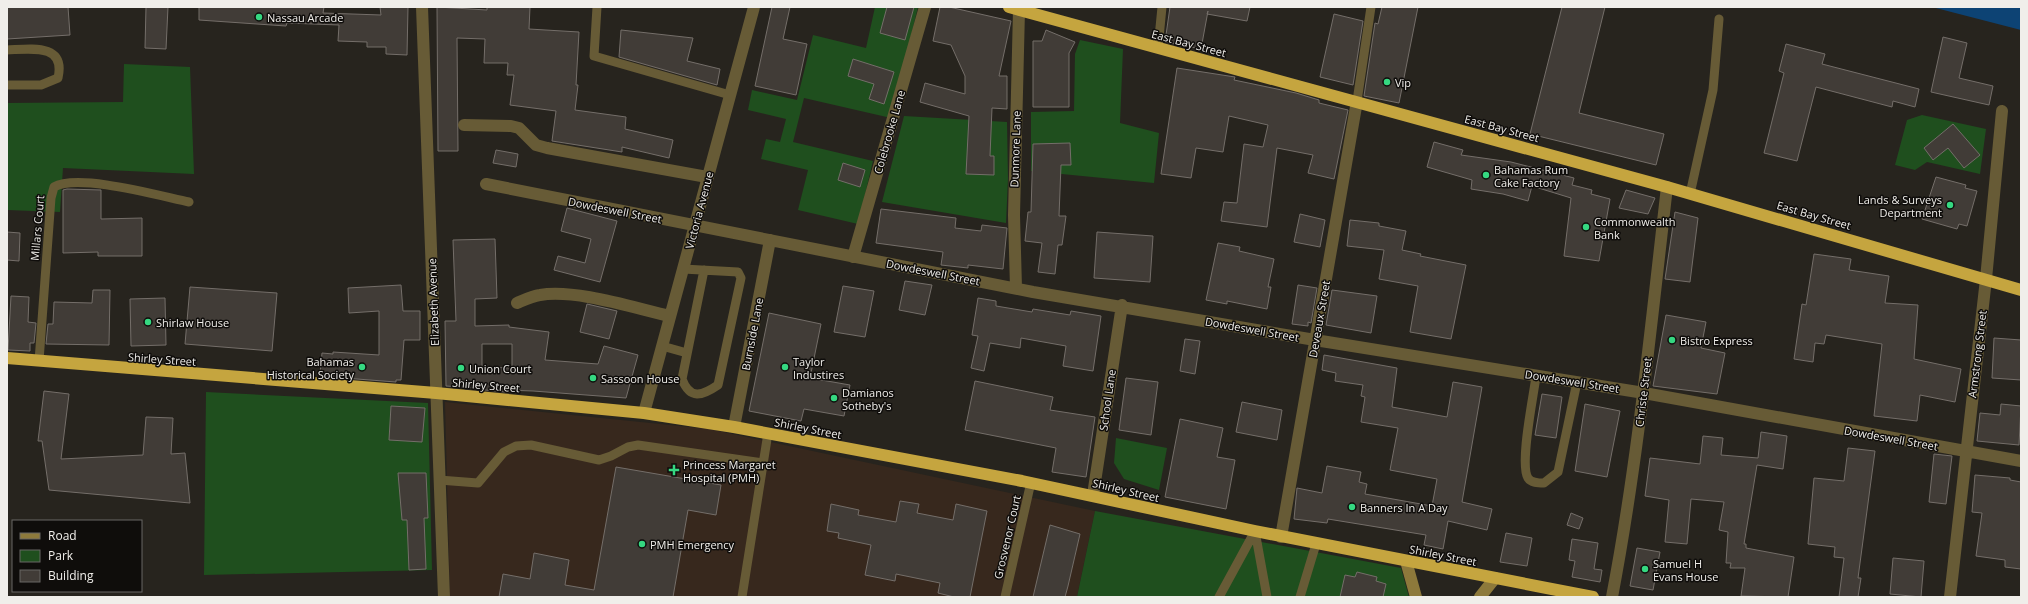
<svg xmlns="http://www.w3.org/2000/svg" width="2028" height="604" viewBox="0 0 2028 604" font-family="'Open Sans',sans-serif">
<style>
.medical{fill:#37281d}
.green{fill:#1f4f1e}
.water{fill:#0d4374}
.building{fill:#413c37;stroke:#746e69;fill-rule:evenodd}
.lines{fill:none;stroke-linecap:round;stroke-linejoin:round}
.lane{stroke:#675b36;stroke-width:9}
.street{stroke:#675b36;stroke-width:12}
.secondary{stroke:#8d793b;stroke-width:12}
.highway{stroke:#c5a53f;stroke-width:12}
.poi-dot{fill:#35d881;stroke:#0f0d0b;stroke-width:1.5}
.labels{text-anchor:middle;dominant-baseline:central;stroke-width:3;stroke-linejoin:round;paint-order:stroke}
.poi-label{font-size:11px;fill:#f0eeea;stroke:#0f0d0b;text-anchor:start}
.street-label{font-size:11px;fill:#f0eeea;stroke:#0f0d0b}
</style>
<rect width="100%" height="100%" fill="#27241e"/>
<!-- medical -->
<path class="medical" d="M445,402L709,429L1095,511L1077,597H450Z"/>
<!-- green -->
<path class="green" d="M875,7H918L891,118L804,98L793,142L873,161L858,224L798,210L808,170L761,159L766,139L780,142L786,119L748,110L752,90L797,100L813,35L866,48Z
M1080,40L1123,49L1120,123L1159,133L1154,183L1031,171V112L1074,111L1075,54Z
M124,64L190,67L194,174L63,168L60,212L7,210V103L123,102Z
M1922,115L1986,129L1980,174L1927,162L1915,170L1895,165L1907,120Z
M904,116L1007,122L1008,179L1006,223L882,202Z
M206,392L428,403L432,570L204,575Z
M1116,438L1167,448L1159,490L1124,479L1114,463Z
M1095,511L1401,568L1409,597H1077Z"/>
<!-- water -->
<path class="water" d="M1932,7H2021V30Z"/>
<!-- building -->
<path class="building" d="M7,7H68L70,35L7,39Z
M146,7H168L166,49L145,48Z
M199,7H324L323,13L381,15L380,7H408L407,55L386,54V47H367V42L338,41L339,25L287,23L286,26L199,20Z
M437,7L487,10V7H530L529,29L579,32L576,85H578L575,110L626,117L625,129L673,140L669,158L622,147V152L552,141L556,111L510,105L514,75H507L508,63H484L485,39L457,38L458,151H438Z
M772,7H790L783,39L807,44L796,95L755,86Z
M887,7H914L905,40L880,33Z
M940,7H949L1011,21L999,76H1007V109L992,108L990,156H994V175L966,174L969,116L920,102L925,83L965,94V76L951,45L933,41Z
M1170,7H1250L1247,21L1207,14L1208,11L1201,49L1165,42Z
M1382,7H1418L1399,103L1364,96L1375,23L1378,24Z
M1562,7H1605L1579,113L1664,134L1656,165L1530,134Z
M1334,14L1363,21L1353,85L1320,77Z
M621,30L693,38L687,61L720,69L717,85L619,57Z
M1046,30L1075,42L1069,53V107H1033V41H1042Z
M1943,37L1967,43L1959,78L1993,86L1989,105L1931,92Z
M1786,44L1825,54L1822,64L1919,89L1915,107L1893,101L1892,107L1816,87L1797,161L1764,153L1784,73L1779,71Z
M853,59L894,72L884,104L869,99L874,84L848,76Z
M1177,68L1235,77L1234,80L1296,93L1319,100V103L1348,110L1334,179L1308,173L1313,155L1277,148L1267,227L1221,221L1224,202L1237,203L1244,144L1263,147L1268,125L1229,116L1223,152L1196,148L1191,178L1161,174Z
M1953,124L1980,155L1964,168L1948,148L1933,160L1924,148Z
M1434,142L1463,150L1461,155L1511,162L1574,178L1572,185L1592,190L1591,194L1610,199L1599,261L1564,256L1571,198L1532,186L1528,201L1503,194L1471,189L1472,180L1427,167Z
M1070,143L1071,165H1061L1059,216H1066L1062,245H1058L1055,274L1038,272L1042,243L1025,241L1028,212H1031L1033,144Z
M496,150L518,154L516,167L493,163Z
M843,163L865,170L860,187L838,180Z
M1936,177L1966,185L1965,188L1977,191L1967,226L1959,224L1957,229L1922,219Z
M67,189L101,190V219L142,218V256H98V252L63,253V190Z
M1626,190L1655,198L1648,214L1619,208Z
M567,208L617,221L600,282L554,270L558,256L585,263L591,239L561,231Z
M881,209L956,218L955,228L981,231L982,225L1007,228L1003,269L968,265V268L941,265L943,252L876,243Z
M1675,212L1698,218L1690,282L1665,279Z
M1300,214L1325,220L1320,247L1294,242Z
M1350,220L1379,223V226L1406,231L1402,250L1421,254L1420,256L1466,265L1451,339L1410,332L1418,286L1379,279L1384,250L1347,246Z
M7,232L20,233L19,261L7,260Z
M1097,232L1153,236L1150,282L1094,278Z
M495,239L497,298L475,299V326L509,325V327L549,332L545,360L598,364L604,346L638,355L626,398L533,391L505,390V392L476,389V388L446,386L445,321H456L453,240ZM482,344H512V368L482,367Z
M1218,243L1240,247L1239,251L1274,259L1268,287H1271L1267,309L1227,301V304L1206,300Z
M1814,254L1851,259L1849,270L1889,276L1885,303L1918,305L1914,359L1961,369L1955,402L1920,395L1917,421L1874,416L1882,344L1826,335L1824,344L1815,343L1813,362L1794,359L1802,304L1806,305Z
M905,281L932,285L925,315L899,310Z
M401,285L403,311H420V340H404L401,380H396V382L331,377V375L320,374L322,353L333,354V352L379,355V311L349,313L348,288Z
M1298,285L1317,288L1311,323L1308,322V326L1292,324Z
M843,286L874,291L865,337L834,332Z
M190,287L277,293L272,351L185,344Z
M93,290H110L109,345L46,344L48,324H53L54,302L92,303Z
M1332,290L1377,296L1371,333L1326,325Z
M11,296L29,297L28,322L36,323L34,343H30V351L8,350Z
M165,298L166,345L131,346L130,299Z
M978,298L996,301V306L1032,312L1033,309L1070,315L1071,311L1101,316L1093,371L1063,366L1066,346L1021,338L1020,348L990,343L984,371L971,368L978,336L972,335Z
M587,304L617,311L609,339L580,332Z
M769,313L821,324L810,378L850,385L844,416L804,409L801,421L749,411Z
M1666,315L1706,322L1701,348L1725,353L1717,394L1653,386Z
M1994,338L2021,340V380L1992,378Z
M1185,339L1200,341L1195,374L1180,371Z
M1324,355L1397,368L1392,407L1447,417L1453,382L1482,387L1462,502L1492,509L1487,530L1448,521L1443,549L1424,545L1426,535L1328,519L1327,523L1294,519L1297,488L1322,493L1327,466L1361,472L1359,482L1367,484L1365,494L1432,506L1437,479L1390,470L1398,428L1361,422L1365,397L1361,396L1363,385L1335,381L1336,373L1322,370Z
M1126,378L1158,382L1151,435L1119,430Z
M975,381L1053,397L1050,410L1095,417L1086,477L1052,472L1056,448L965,430Z
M44,391L69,394L61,459L143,455L146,417L173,418L171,454L185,453L190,503L49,490L42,441H38Z
M1542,394L1562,397L1556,438L1535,435Z
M1242,402L1282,410L1277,440L1236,432Z
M1585,404L1620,411L1607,477L1575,471Z
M2001,404L2021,406L2019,445L1977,441L1980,413L2000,415Z
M391,406L425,408L422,442L389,440Z
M1180,419L1223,428L1217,457L1235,460L1226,509L1165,497Z
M1761,432L1787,436L1783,469L1757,465L1744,544H1746V548L1794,557L1788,597L1741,596L1745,568H1730L1731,563H1726L1728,532L1719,530L1724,502L1691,499L1687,544L1665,542L1669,500L1645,496L1650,458L1700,464L1703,436L1723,438L1721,455L1758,458Z
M1848,448L1875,451L1858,578H1861L1858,597H1839L1844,558L1834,557L1835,547L1808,544L1814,478L1844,481Z
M1934,454L1952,456L1946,504L1929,502Z
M616,467L721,485L716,515L688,510L673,597H499L503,574L530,579L534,553L569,560L565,585L594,590Z
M398,473H426L428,518H424L426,569L409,570L407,520H402Z
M1975,475L2010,478V480L2021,482V569L2005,567V560L1976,556L1982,513L1972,512Z
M900,501L919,504L917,513L953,520L956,504L987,511L970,597H954L938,593L940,583L896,574L895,581L865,575L871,545L838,538L839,533L827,531L831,504L859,510L858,515L896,522Z
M1571,513L1583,518L1579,529L1567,525Z
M1050,525L1080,534L1068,586L1065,597H1033Z
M1506,533L1532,538L1527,566L1500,562Z
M1572,539L1598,543L1594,569L1602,570L1600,582L1572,577L1575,561L1569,560Z
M1637,548L1660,552L1653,590L1630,586Z
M1893,558L1924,561L1921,597L1890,594Z
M1357,572L1377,577L1376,581L1386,584L1383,597H1340L1345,575L1355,577Z"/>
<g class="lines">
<!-- lane -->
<path class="lane" d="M597,7L594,56L730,95
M1158,48L1162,7
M7,50C31,49 66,43 58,78L41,85H7
M1357,101L1371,7
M1690,194L1713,90L1719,19
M683,269L738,272L741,278L718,385C702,396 690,400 682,379L704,270
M662,346L687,353
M39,361L51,198L54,187C78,173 160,196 189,202
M1536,376C1534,394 1519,464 1528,478C1531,483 1538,483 1544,483L1558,472L1577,382
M439,480L478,483L504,452L516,446L531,445L599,460L611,456L628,447L638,445L763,463
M1255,531L1267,597
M742,597L768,433
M1005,597L1031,482
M1219,597L1255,531
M1300,597L1316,544"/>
<!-- street -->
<path class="street" d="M422,7L444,597
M464,125L511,126L519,128L536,145L547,148L707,177
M486,184L1033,292L1315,340L1644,393L2021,461
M853,257L925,7
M1016,288L1014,215L1019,10
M517,303C524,300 532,296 540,295C576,289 634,308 670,316
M644,413L754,7
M734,427L770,240
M1093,495L1122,305
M1281,537L1357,101
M1612,597C1638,461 1651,324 1667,187
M1950,597L1986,279L2002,111"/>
<!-- secondary -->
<path class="secondary" d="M1406,561L1416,597
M1480,597L1495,578"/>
<!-- highway -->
<path class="highway" d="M1009,7L1667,187L2021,290
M7,358L436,393L644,413L734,427L1022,481L1255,531L1593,597"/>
</g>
<!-- markers -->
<g class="poi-dot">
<circle cx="259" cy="17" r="4"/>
<circle cx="1387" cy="82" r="4"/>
<circle cx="1486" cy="175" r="4"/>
<circle cx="1950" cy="205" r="4"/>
<circle cx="1586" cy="227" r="4"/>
<circle cx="148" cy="322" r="4"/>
<circle cx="1672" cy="340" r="4"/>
<circle cx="362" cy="367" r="4"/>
<circle cx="785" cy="367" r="4"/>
<circle cx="461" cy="368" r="4"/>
<circle cx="593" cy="378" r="4"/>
<circle cx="834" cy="398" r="4"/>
<path d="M672 464h4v4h4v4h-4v4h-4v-4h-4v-4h4z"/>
<circle cx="1352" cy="507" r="4"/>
<circle cx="642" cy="544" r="4"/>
<circle cx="1645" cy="569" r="4"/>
</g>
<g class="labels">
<!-- poi labels -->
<g class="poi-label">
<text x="267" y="17">Nassau Arcade</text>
<text x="1395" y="82">Vip</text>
<text x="1494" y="169">Bahamas Rum<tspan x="1494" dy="13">Cake Factory</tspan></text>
<text x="1942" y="199" text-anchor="end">Lands &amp; Surveys<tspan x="1942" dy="13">Department</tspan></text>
<text x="1594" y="221">Commonwealth<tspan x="1594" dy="13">Bank</tspan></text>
<text x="156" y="322">Shirlaw House</text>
<text x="1680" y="340">Bistro Express</text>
<text x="354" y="361" text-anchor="end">Bahamas<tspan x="354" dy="13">Historical Society</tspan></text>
<text x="793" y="361">Taylor<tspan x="793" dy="13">Industires</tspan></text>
<text x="469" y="368">Union Court</text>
<text x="601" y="378">Sassoon House</text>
<text x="842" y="392">Damianos<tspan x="842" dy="13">Sotheby's</tspan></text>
<text x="683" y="464">Princess Margaret<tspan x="683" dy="13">Hospital (PMH)</tspan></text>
<text x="1360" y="507">Banners In A Day</text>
<text x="650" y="544">PMH Emergency</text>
<text x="1653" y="563">Samuel H<tspan x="1653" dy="13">Evans House</tspan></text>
</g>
<!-- street labels -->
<g class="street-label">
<text transform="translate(1189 43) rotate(15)">East Bay Street</text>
<text transform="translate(1502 128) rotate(15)">East Bay Street</text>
<text transform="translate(889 132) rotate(-74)">Colebrooke Lane</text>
<text transform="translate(1015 149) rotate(-88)">Dunmore Lane</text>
<text transform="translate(615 210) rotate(11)">Dowdeswell Street</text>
<text transform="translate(699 210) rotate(-75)">Victoria Avenue</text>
<text transform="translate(1814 215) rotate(16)">East Bay Street</text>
<text transform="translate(37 228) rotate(-85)">Millars Court</text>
<text transform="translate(933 272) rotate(11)">Dowdeswell Street</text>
<text transform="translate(433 302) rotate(-92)">Elizabeth Avenue</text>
<text transform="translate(1319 319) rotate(-80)">Deveaux Street</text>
<text transform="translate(1252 329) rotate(10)">Dowdeswell Street</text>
<text transform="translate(752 334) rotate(-79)">Burnside Lane</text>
<text transform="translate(1977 354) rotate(-83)">Armstrong Street</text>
<text transform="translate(162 359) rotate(4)">Shirley Street</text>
<text transform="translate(1572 381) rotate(9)">Dowdeswell Street</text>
<text transform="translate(486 385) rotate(5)">Shirley Street</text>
<text transform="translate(1643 392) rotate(-83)">Christe Street</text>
<text transform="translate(1107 400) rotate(-82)">School Lane</text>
<text transform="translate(808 428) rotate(11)">Shirley Street</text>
<text transform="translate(1891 438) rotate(10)">Dowdeswell Street</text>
<text transform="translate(1126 490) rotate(13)">Shirley Street</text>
<text transform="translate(1007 537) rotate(-77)">Grosvenor Court</text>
<text transform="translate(1443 555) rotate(11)">Shirley Street</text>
</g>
</g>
<!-- border -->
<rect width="2028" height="604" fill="none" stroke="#f0eeea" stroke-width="16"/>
<!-- legend -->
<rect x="12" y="520" width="130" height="72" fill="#0f0d0b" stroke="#696764"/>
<rect x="20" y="533" width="20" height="6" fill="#8d793b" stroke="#696764"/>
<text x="48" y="540" font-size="12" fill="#f0eeea">Road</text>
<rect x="20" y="550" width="20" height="12" fill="#1f4f1e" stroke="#696764"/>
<text x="48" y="560" font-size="12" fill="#f0eeea">Park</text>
<rect x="20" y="570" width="20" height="12" fill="#413c37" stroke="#696764"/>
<text x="48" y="580" font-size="12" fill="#f0eeea">Building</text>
</svg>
